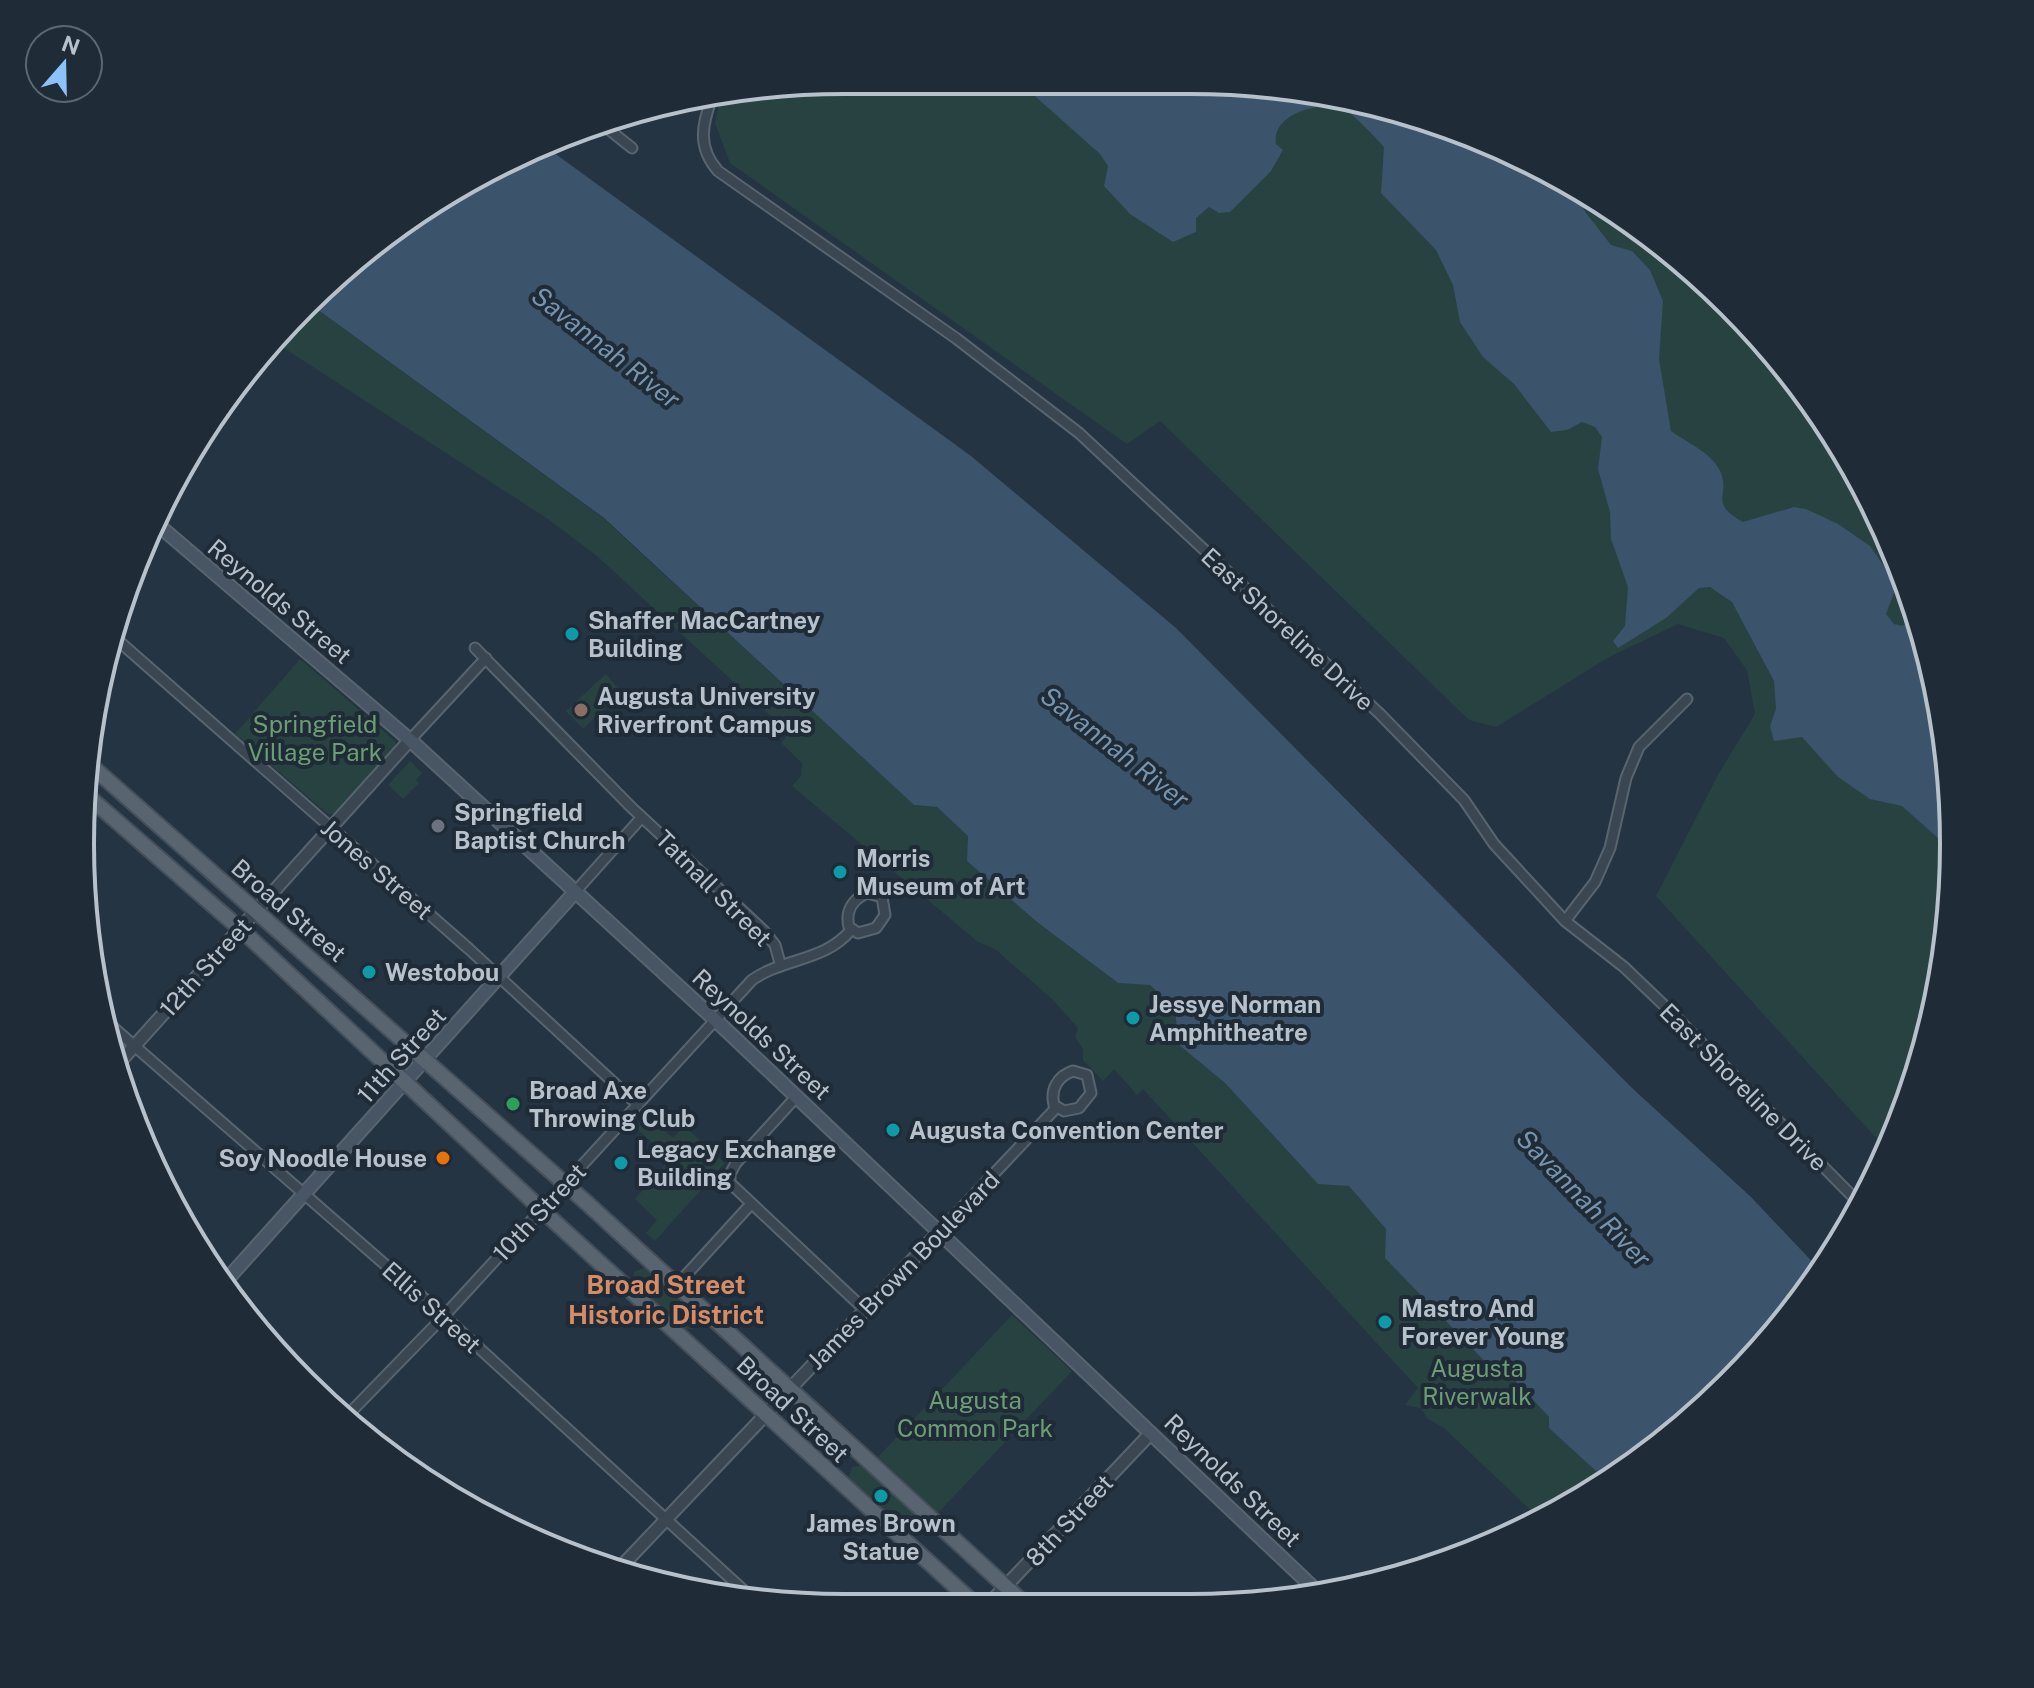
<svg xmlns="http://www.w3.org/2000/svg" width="2034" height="1688" viewBox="0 0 2034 1688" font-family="'Public Sans',sans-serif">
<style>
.green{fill:#284242}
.water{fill:#3b536b}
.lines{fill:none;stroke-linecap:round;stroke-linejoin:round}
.minor-casing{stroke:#58646e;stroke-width:13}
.tertiary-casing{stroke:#58646e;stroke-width:15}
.secondary-casing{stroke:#58646e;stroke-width:16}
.primary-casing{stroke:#444f5a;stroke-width:18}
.minor{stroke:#3a4651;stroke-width:9}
.tertiary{stroke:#3a4651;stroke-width:11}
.secondary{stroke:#485564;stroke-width:12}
.primary{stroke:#586571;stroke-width:14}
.culture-dot{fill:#0f9aa8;stroke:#1f2b36;stroke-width:3}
.education-dot{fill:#8d6e63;stroke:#1f2b36;stroke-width:3}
.worship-dot{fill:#6b7280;stroke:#1f2b36;stroke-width:3}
.leisure-dot{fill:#2e9e5b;stroke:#1f2b36;stroke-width:3}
.food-dot{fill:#e8710a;stroke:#1f2b36;stroke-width:3}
.labels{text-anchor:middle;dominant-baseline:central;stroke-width:8;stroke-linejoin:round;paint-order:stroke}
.street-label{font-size:24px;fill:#b7c1cb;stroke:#1f2b36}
.poi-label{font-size:24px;font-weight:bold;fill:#b7c1cb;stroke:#1f2b36;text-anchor:start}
.park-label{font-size:24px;fill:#6d9d74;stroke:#1f2b36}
.water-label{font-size:26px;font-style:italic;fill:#7694af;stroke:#1f2b36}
.neighbourhood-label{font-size:26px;font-weight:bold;fill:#d78c66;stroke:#1f2b36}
.rim{fill:none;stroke:#b7c1cb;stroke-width:4}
</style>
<rect width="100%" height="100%" fill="#253442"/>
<!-- green -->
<path class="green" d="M844,80L1240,82L1483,138L1615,209L1731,304L1825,420L1896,551L1939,695L1954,844L1939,993L1896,1136L1888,1151L1656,896L1719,773L1755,714L1747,670L1724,638L1678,624L1609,657L1496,727L1469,720L1160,421L1127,444L730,163L715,123L721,96Z
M310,304L603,518L914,805L937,807L969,836L967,861L1037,922L1118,983L1150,984L1175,1008L1179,1044L1225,1083L1318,1184L1348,1168L1615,1479L1540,1519L1444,1428L1428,1419L1421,1408L1405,1405L1418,1388L1143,1089L1137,1095L1114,1069L1103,1081L1083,1060V1049L1075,1037L1078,1028L1052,999L995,949L978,942L792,786L801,776L802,763L781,743L789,733L597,556L548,519L276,343Z
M300,659L395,741L396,748L336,814H328L235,734Z
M606,674L621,692L583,729L566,711Z
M410,761L422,773L416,780L419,783L403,799L388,785Z
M646,1114L673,1138L684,1126L725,1163L655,1241L646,1233L657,1220L635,1199L670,1159L635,1127Z
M647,1267L698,1313L699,1320L693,1329L683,1330L634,1286V1272Z
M1012,1315L1072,1371L938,1513L878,1457Z
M863,1465L914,1511L915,1518L910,1527H899L848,1480L852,1467Z"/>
<!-- water -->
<path class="water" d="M1018,81L1240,82L1417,123L1422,133L1495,145L1569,184L1586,213L1611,245L1632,251L1650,270L1663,301L1659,359L1671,431C1687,443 1713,453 1721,473C1730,497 1708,502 1743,522L1794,507L1806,509L1838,524L1870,546L1897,585L1886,614L1894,624L1902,626L1916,617L1934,678L1942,725L1954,843L1948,847L1902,806L1870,799L1838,777L1802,737L1774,741L1770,726L1776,709L1774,681L1732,602L1710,587L1699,588L1666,618L1618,648L1613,641L1625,626L1628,587L1611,539L1610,512L1598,469L1602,437L1595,427L1582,422L1567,430L1551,432L1514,384L1483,357L1460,322L1453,285L1436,250L1381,193L1384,147C1378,140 1348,109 1343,108C1319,101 1271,114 1276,144L1283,150L1271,171L1230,212L1219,213L1209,207L1196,218V232L1173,242L1130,214L1104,186L1108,166L1100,154Z
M546,147L971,456L1176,628L1632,1088L1751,1197L1822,1272L1731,1384L1608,1482L1549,1428V1417L1511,1376L1497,1374L1385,1258L1386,1229L1349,1186L1318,1184L1225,1083L1178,1044L1175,1008L1150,985L1118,983L1037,922L967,861L968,836L937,807L914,805L604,518L310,304L340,270L462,182Z"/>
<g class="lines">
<defs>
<path id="minor" d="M712,97C702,125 697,147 718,171L957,339L1079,433L1380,714L1464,800L1494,844L1565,921L1624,967L1671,1012L1860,1204
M602,124L632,148
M113,636L469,949L638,1105
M475,648L631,807L764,931L775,945L780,963
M410,740L486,658
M575,892L642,817
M867,893L882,897L885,915L876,928L858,933L849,927C845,911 853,899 867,893Z
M1565,921L1595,882L1610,848L1626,778L1639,747L1687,699
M107,1022L444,1316L752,1598
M1073,1071L1087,1075L1091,1093L1079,1108L1064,1111L1054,1105C1050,1089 1058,1076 1073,1071Z
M797,1096L736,1163L730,1174V1183L864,1309
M939,1232L1056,1108
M677,1285L751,1204
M343,1420L444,1316L752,980C785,957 824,962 851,930"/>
<path id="tertiary" d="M119,1063L410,740
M617,1571L939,1232
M986,1607L1151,1433"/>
<path id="secondary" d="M157,524L410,740L724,1028L1321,1595
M223,1284L575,892"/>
<path id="primary" d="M88,763L588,1204L1028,1607
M82,791L246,934L556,1223L978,1607
M316,1391L370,1440"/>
</defs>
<!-- minor casing -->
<use href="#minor" class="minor-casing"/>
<!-- tertiary casing -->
<use href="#tertiary" class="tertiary-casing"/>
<!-- secondary casing -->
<use href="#secondary" class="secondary-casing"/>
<!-- primary casing -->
<use href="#primary" class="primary-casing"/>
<!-- minor -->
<use href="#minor" class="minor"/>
<!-- tertiary -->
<use href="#tertiary" class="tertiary"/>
<!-- secondary -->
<use href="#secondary" class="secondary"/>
<!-- primary -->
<use href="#primary" class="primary"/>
</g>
<!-- markers -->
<g class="culture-dot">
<circle cx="572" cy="634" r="8"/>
<circle cx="840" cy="872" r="8"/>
<circle cx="369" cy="972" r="8"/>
<circle cx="1133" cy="1018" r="8"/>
<circle cx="893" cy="1130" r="8"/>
<circle cx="621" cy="1163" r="8"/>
<circle cx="1385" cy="1322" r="8"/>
<circle cx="881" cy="1496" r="8"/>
</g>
<circle class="education-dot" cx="581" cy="710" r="8"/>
<circle class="worship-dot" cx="438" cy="826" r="8"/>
<circle class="leisure-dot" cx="513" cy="1104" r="8"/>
<circle class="food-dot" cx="443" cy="1158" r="8"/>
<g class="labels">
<!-- street labels -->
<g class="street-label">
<text transform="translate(280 601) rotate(40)">Reynolds Street</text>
<text transform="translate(1288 629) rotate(43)">East Shoreline Drive</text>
<text transform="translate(377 869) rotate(41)">Jones Street</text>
<text transform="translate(714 888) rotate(45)">Tatnall Street</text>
<text transform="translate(289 910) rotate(41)">Broad Street</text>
<text transform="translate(205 967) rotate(-48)">12th Street</text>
<text transform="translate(762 1034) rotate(43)">Reynolds Street</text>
<text transform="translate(401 1055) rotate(-48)">11th Street</text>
<text transform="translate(1744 1087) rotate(45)">East Shoreline Drive</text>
<text transform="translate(539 1212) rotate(-47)">10th Street</text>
<text transform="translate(903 1270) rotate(-46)">James Brown Boulevard</text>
<text transform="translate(432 1307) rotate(42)">Ellis Street</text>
<text transform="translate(793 1409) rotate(43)">Broad Street</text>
<text transform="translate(1233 1480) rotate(44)">Reynolds Street</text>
<text transform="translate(1069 1520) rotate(-47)">8th Street</text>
</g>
<!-- poi labels -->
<g class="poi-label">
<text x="588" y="620">Shaffer MacCartney<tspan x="588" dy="28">Building</tspan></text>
<text x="597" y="696">Augusta University<tspan x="597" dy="28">Riverfront Campus</tspan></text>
<text x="454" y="812">Springfield<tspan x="454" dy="28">Baptist Church</tspan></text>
<text x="856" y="858">Morris<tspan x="856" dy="28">Museum of Art</tspan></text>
<text x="385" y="972">Westobou</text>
<text x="1149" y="1004">Jessye Norman<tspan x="1149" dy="28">Amphitheatre</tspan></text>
<text x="529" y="1090">Broad Axe<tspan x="529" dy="28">Throwing Club</tspan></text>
<text x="909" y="1130">Augusta Convention Center</text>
<text x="637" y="1149">Legacy Exchange<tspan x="637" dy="28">Building</tspan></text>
<text x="427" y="1158" text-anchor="end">Soy Noodle House</text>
<text x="1401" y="1308">Mastro And<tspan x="1401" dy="28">Forever Young</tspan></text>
<text x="881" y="1523" text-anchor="middle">James Brown<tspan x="881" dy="28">Statue</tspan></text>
</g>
<!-- park labels -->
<g class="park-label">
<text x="315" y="724">Springfield<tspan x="315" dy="28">Village Park</tspan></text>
<text x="1477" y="1368">Augusta<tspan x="1477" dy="28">Riverwalk</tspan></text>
<text x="975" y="1400">Augusta<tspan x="975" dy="28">Common Park</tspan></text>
</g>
<!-- water labels -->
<g class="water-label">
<text transform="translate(606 347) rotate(38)">Savannah River</text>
<text transform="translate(1115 747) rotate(38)">Savannah River</text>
<text transform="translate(1584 1198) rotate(46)">Savannah River</text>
</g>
<!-- neighbourhood labels -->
<g class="neighbourhood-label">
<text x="666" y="1284">Broad Street<tspan x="666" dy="30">Historic District</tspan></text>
</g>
</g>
<!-- crop -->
<path d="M0 0H2034V1688H0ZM844 94H1190A750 750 0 0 1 1940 844V844A750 750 0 0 1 1190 1594H844A750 750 0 0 1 94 844V844A750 750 0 0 1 844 94Z" fill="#1f2b36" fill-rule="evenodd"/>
<path class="rim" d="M844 94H1190A750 750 0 0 1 1940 844V844A750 750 0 0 1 1190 1594H844A750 750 0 0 1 94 844V844A750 750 0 0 1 844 94Z"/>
<!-- north arrow -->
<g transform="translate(64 64) rotate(20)"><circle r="38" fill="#1f2b36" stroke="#5c6772" stroke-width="2"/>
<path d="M0-6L14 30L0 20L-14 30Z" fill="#8dc1fa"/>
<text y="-12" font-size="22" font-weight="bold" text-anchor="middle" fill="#b7c1cb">N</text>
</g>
</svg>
